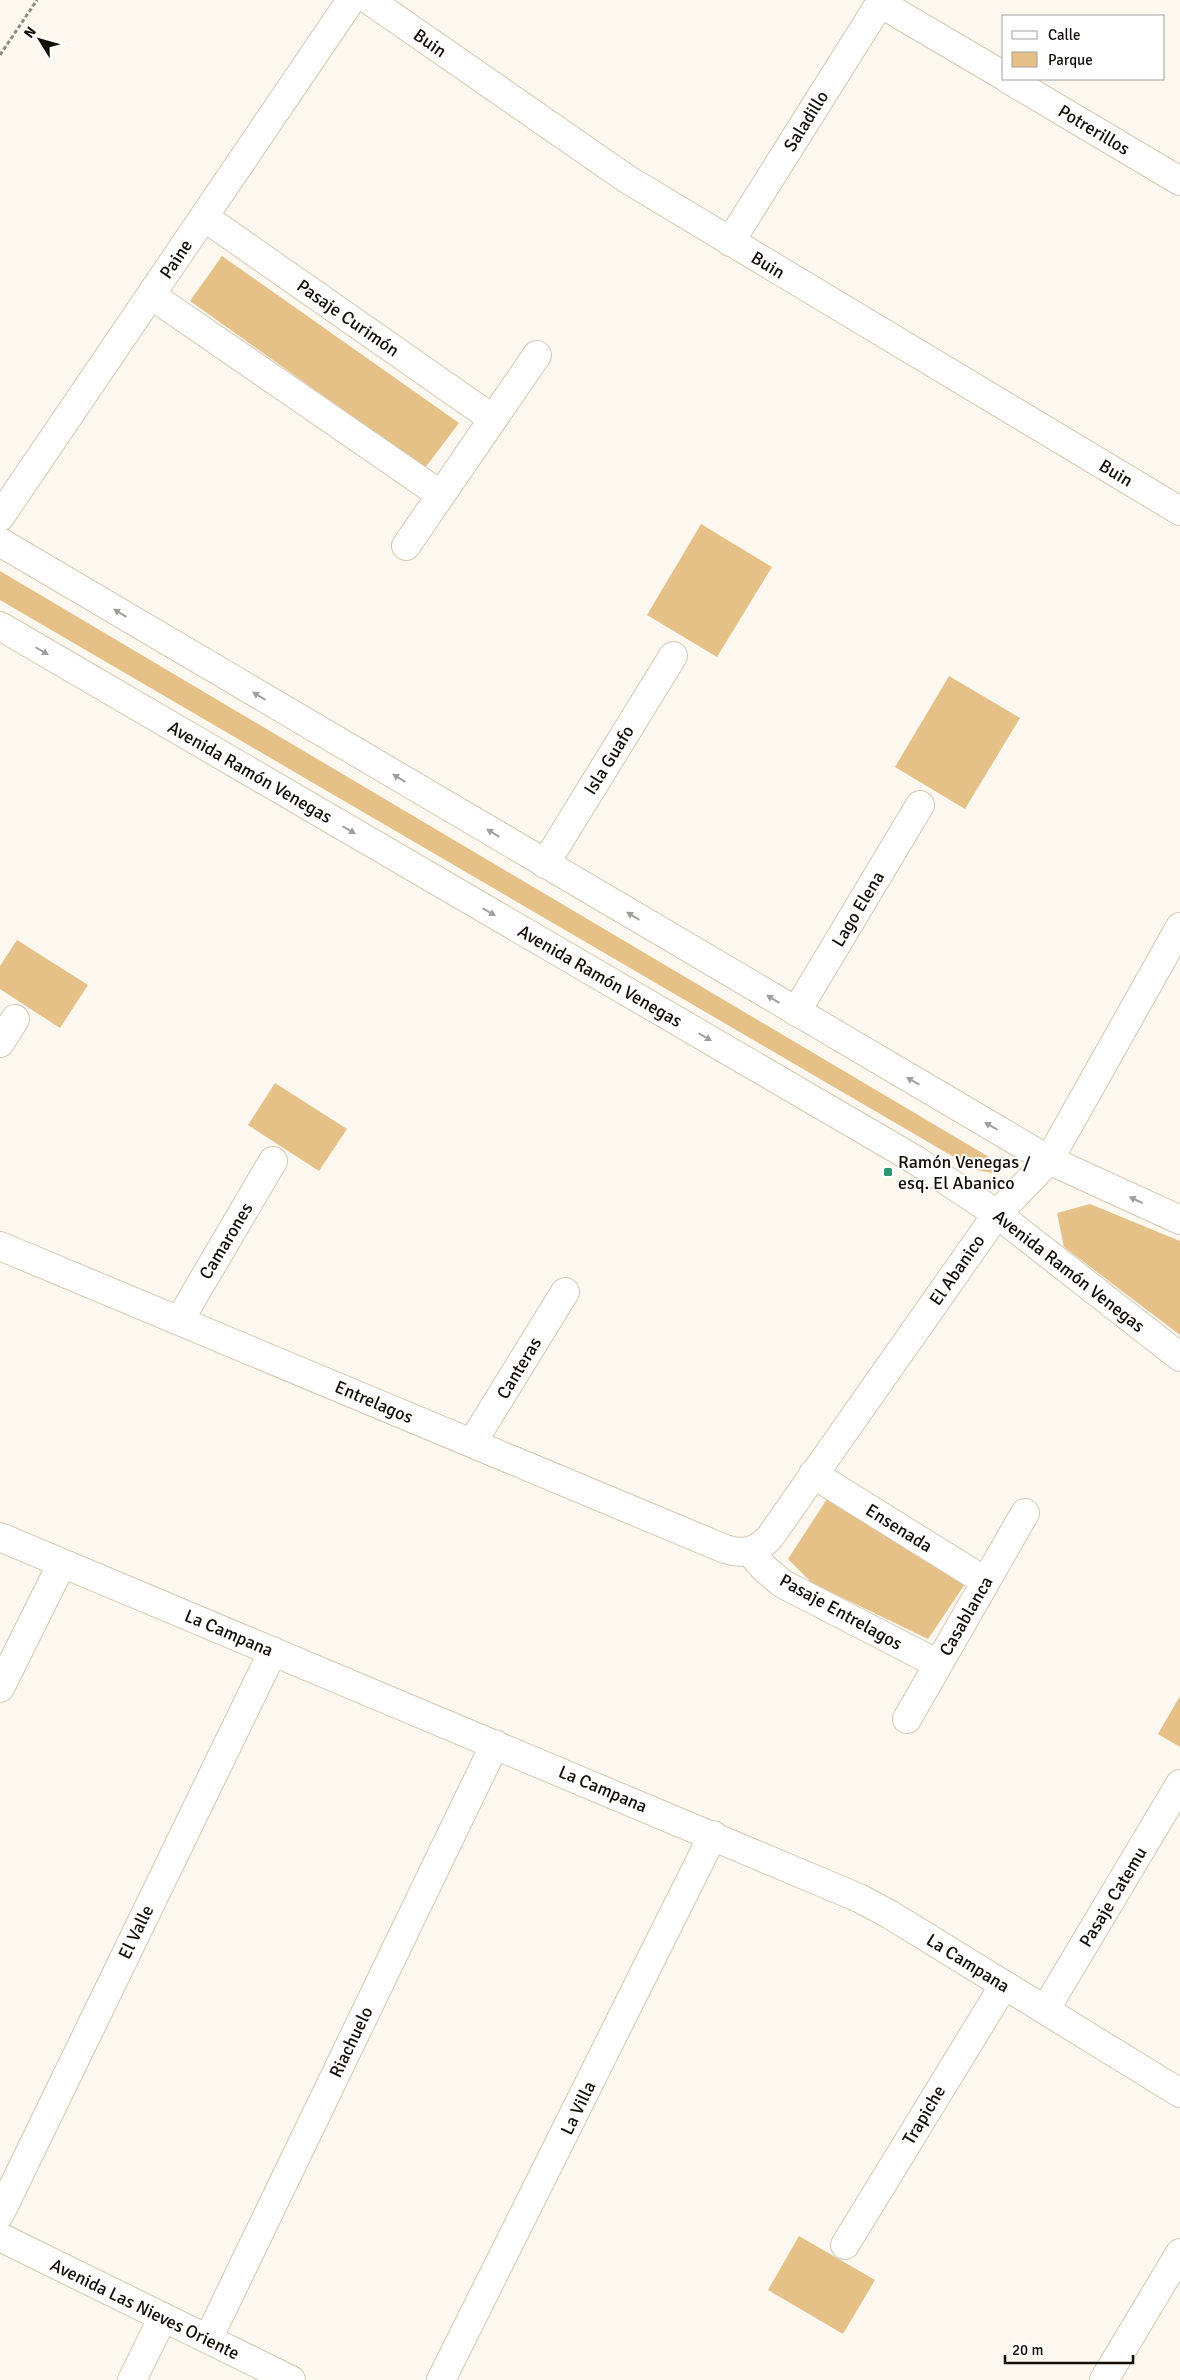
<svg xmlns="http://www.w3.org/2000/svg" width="1180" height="2380" viewBox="0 0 1180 2380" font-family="Signika,sans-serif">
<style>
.green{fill:#e5c188}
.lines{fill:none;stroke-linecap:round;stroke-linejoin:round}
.street-casing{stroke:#d4c7b2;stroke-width:30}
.secondary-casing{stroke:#d4c7b2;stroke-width:30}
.path{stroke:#908b83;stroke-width:3;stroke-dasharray:4 2.5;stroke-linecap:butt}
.street{stroke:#fff;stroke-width:28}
.secondary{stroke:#fff;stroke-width:28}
.oneway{fill:#a19f9c}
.poi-dot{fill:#2b9473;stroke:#fff;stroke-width:2}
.labels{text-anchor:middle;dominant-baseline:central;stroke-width:4;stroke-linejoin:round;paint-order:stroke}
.street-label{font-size:18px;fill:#130f08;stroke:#fff}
.poi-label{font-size:18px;fill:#130f08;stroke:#fff;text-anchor:start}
</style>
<rect width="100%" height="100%" fill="#fdf8ef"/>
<!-- green -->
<path class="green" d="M222,256L459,423L425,468L190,301Z
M701,524L772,567L717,657L647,615Z
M0,571L989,1157L998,1174L976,1170L0,600Z
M949,676L1020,718L965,809L895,767Z
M17,940L88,985L60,1028L0,989V966Z
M275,1083L347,1129L319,1171L248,1125Z
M1090,1204L1180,1241V1335L1064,1247L1057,1213Z
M827,1499L965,1584L928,1639L812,1583L788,1559Z
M1180,1696V1747L1158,1734Z
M799,2236L875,2280L843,2334L768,2290Z"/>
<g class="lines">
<defs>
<path id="street" d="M369,0L627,179L1180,511
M880,3L1004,76
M1008,79L1180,181
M204,217L493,419
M730,242L882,0
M151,295L441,495
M0,517L351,0
M406,546L537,355
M545,864L673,656
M796,1012L920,805
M0,1043L15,1019
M0,1246L725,1549C744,1555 756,1552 770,1537L997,1214L1049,1160L1180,927
M179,1321L273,1161
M472,1443L565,1292
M813,1474L985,1581
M0,1537L859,1898L889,1914L1180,2093
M750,1552L765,1569L783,1584L938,1664
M0,1688L62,1563
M907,1719L1025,1513
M1045,2010L1180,1784
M0,2214L273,1651
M845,2245L1004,1985
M208,2339L495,1744
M132,2380L163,2317
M441,2380L713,1835
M1104,2380L1180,2253"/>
<path id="secondary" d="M0,542L1049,1160L1180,1220
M0,626L914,1159L997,1214L1180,1357
M0,2237L291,2380"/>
</defs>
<!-- street casing -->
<use href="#street" class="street-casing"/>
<!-- secondary casing -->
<use href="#secondary" class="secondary-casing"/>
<!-- path -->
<path class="path" d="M0,55L37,0"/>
<!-- street -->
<use href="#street" class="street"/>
<!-- secondary -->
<use href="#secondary" class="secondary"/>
</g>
<!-- one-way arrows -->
<defs><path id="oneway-solid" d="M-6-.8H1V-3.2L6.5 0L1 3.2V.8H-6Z" transform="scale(1.25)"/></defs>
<g class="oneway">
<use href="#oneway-solid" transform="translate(120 613) rotate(-149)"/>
<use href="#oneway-solid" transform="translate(42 651) rotate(30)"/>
<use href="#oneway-solid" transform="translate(259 696) rotate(-149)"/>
<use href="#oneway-solid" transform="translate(399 778) rotate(-149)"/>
<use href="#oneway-solid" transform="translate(349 830) rotate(30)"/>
<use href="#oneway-solid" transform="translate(493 833) rotate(-149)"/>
<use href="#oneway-solid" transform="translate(489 912) rotate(30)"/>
<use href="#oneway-solid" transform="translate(633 916) rotate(-149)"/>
<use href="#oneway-solid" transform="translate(773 999) rotate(-149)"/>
<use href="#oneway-solid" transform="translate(705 1037) rotate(30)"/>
<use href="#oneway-solid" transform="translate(913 1081) rotate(-150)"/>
<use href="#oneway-solid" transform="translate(991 1126) rotate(-150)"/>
<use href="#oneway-solid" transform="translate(1136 1200) rotate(-155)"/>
</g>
<!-- markers -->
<rect class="poi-dot" x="883" y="1167" width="10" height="10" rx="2.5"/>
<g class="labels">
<!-- street labels -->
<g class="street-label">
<text transform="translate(430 43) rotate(35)">Buin</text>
<text transform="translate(806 121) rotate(-58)">Saladillo</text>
<text transform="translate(1094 130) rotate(31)">Potrerillos</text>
<text transform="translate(176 259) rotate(-56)">Paine</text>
<text transform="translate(768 265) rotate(31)">Buin</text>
<text transform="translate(348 318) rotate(35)">Pasaje Curimón</text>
<text transform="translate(1116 473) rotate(31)">Buin</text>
<text transform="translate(609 760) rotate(-58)">Isla Guafo</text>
<text transform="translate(250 772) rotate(30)">Avenida Ramón Venegas</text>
<text transform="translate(858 909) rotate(-59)">Lago Elena</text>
<text transform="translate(600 976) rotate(30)">Avenida Ramón Venegas</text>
<text transform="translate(226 1241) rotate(-59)">Camarones</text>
<text transform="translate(957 1270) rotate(-55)">El Abanico</text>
<text transform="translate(1069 1271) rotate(38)">Avenida Ramón Venegas</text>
<text transform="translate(519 1368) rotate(-59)">Canteras</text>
<text transform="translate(374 1402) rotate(23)">Entrelagos</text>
<text transform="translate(899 1528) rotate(32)">Ensenada</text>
<text transform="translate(841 1612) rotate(29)">Pasaje Entrelagos</text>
<text transform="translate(966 1616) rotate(-60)">Casablanca</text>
<text transform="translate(229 1633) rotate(23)">La Campana</text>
<text transform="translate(603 1789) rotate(23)">La Campana</text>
<text transform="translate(1113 1897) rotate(-59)">Pasaje Catemu</text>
<text transform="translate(136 1932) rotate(-64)">El Valle</text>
<text transform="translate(968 1963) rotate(32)">La Campana</text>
<text transform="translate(351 2042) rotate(-64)">Riachuelo</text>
<text transform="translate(578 2108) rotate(-64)">La Villa</text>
<text transform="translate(924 2115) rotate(-59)">Trapiche</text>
<text transform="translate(145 2309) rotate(26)">Avenida Las Nieves Oriente</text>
</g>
<!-- poi labels -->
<g class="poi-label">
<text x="898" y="1162">Ramón Venegas /<tspan x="898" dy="21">esq. El Abanico</tspan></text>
</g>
</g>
<!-- legend -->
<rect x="1002" y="15" width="162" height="65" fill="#ffffff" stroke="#a19f9c"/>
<rect x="1012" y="31" width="25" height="8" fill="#ffffff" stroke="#a19f9c"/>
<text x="1048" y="40" font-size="15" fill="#130f08">Calle</text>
<rect x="1012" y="52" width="25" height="15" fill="#e5c188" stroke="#a19f9c"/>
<text x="1048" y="65" font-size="15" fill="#130f08">Parque</text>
<!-- north arrow -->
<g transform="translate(40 40) rotate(307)" stroke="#ffffff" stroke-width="4" paint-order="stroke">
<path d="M0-4L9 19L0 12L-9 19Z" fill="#130f08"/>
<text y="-8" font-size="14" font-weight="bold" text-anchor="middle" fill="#130f08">N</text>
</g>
<!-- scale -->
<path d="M1005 2355v8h128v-8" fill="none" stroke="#130f08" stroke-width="2.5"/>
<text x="1012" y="2355" font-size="15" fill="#130f08" stroke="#ffffff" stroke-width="4" paint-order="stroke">20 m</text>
</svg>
